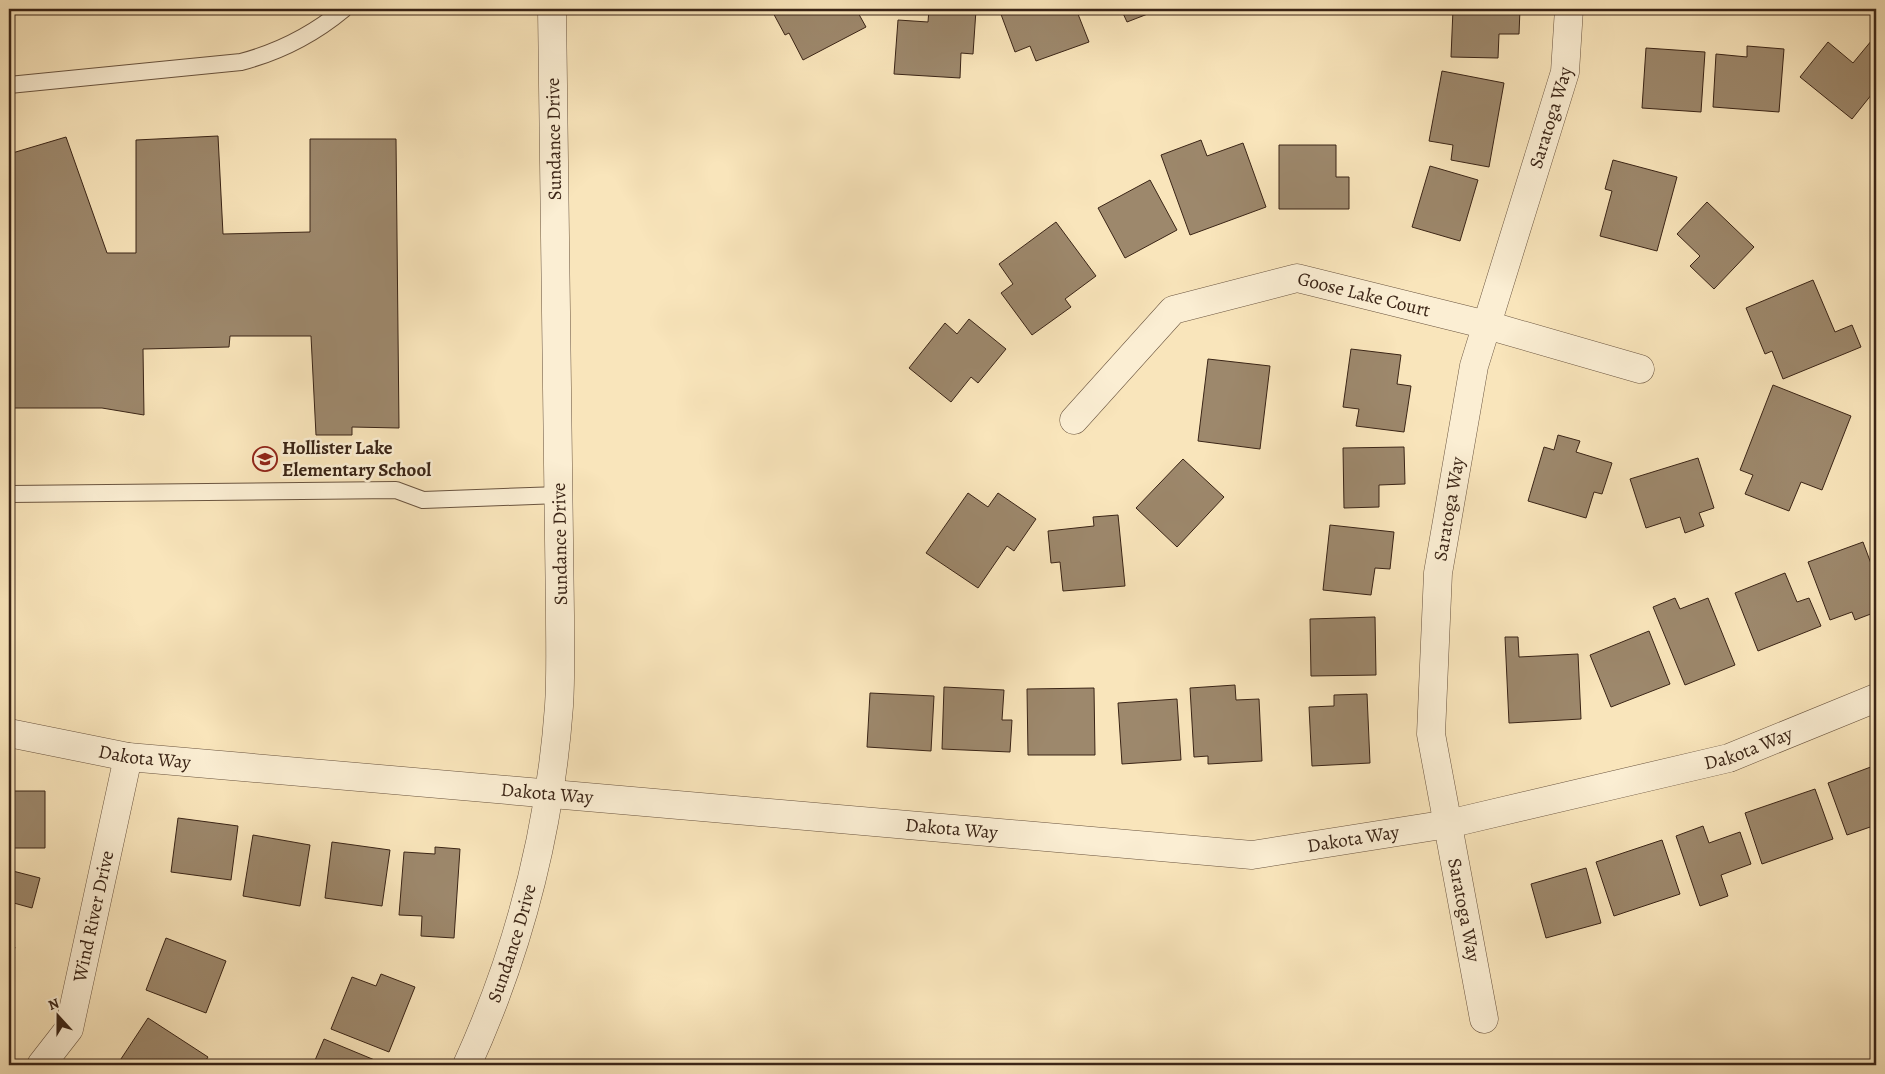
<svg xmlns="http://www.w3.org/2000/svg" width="1885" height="1074" viewBox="0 0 1885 1074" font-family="Alegreya,serif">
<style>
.building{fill:#9d886c;stroke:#3a2416}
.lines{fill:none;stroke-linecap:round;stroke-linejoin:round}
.service-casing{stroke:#6a543f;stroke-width:18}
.minor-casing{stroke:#6a543f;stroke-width:29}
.service{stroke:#fbeed3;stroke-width:16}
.minor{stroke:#fbeed3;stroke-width:28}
.labels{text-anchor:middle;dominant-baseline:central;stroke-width:5;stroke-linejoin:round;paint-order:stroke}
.street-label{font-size:19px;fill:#3a2416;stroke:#fbeed3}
.poi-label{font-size:19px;font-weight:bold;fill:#3a2416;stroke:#fbeed3;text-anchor:start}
</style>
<rect width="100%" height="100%" fill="#f9e5bb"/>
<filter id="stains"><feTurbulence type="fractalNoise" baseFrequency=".004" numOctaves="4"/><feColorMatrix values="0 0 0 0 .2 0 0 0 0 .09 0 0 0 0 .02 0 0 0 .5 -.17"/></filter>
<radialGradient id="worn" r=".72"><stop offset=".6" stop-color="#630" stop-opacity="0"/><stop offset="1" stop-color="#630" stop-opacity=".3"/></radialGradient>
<!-- building -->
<path class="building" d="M771,9H856L866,27L803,60L789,33L785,35Z
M929,9L976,10L973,54L961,53L960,78L894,74L898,20L928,22Z
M999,9H1076L1089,42L1036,61L1030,46L1015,52Z
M1121,9H1158V10L1127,22Z
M1453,9H1520L1519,34H1499L1498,58L1451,57Z
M1872,40L1876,43V89L1852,119L1800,77L1828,42L1853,63Z
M1747,46L1784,49L1779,112L1713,107L1716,54L1747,57Z
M1646,48L1705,52L1701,112L1642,108Z
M1442,71L1504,83L1489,167L1451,160L1453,145L1429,141Z
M218,136L223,234L310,232V139H396L399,428L352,427V435H316L311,336H230L229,347L143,349L144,415L102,408H9V154L66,137L107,253H136V140Z
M1201,140L1207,156L1243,143L1266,207L1190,235L1161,155Z
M1279,145H1336V177H1349V209H1279Z
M1613,160L1677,177L1657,251L1600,236L1612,191L1605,189Z
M1430,166L1478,180L1460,241L1412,227Z
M1150,180L1177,230L1125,258L1098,208Z
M1707,202L1754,247L1714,289L1690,266L1700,256L1677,234Z
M1056,222L1096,276L1065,299L1071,307L1032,335L1001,293L1013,284L999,264Z
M1813,280L1835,332L1852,325L1861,347L1783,379L1772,351L1765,354L1746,308Z
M969,319L1006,349L978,383L971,377L951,402L909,368L945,323L957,334Z
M1351,349L1401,355L1397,384L1411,386L1404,432L1356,426L1359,409L1343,407Z
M1208,359L1270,366L1260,449L1198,441Z
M1773,385L1851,416L1822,490L1801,482L1789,511L1745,494L1753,475L1740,470Z
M1558,435L1580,441L1576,452L1612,463L1602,494L1594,492L1586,518L1528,501L1544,447L1554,450Z
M1404,447L1405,484L1379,485V507L1344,508L1343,448Z
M1698,458L1714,508L1699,513L1704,526L1685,533L1680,517L1646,528L1630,479Z
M1183,459L1224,497L1177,547L1136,508Z
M968,493L988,507L998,493L1036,519L1014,551L1007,546L978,588L926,553Z
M1118,515L1125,586L1063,591L1060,562L1051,563L1048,531L1094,526L1093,517Z
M1330,525L1394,532L1390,569L1375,568L1371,595L1323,590Z
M1863,542L1876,577V612L1855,620L1852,612L1830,620L1808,562Z
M1785,573L1797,602L1809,598L1821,626L1758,651L1735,593Z
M1675,598L1680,609L1708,598L1735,665L1685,685L1653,607Z
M1375,617L1376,675L1311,676L1310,619Z
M1649,631L1670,684L1611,707L1590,655Z
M1505,637H1518L1519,657L1578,654L1581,719L1509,723Z
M1235,685L1236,700L1259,699L1262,761L1208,764V756L1194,757L1190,688Z
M944,687L1004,690L1002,720H1012L1010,752L942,749Z
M1094,688L1095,755H1028L1027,689Z
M870,693L934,696L931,751L867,747Z
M1367,694L1370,763L1312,766L1309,707L1334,706V695Z
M1177,699L1181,760L1122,764L1118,703Z
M1876,765V825L1847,835L1828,783Z
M1815,789L1833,839L1762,864L1745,813Z
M9,791H45V848H9Z
M178,818L238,826L231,880L171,872Z
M1703,826L1709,843L1740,832L1751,864L1721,875L1728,896L1700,906L1676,836Z
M253,835L310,845L300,906L243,896Z
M1662,840L1680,894L1614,916L1596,862Z
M332,842L390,850L382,906L325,898Z
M435,847L460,849L454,938L421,936L422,916L399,915L404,852L435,854Z
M1586,868L1601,923L1546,938L1531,884Z
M9,870L40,878L32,908L10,902L9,906Z
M166,938L226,961L206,1013L146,990Z
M9,945L15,947L9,969Z
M381,974L415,987L389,1052L331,1029L352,977L376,986Z
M148,1018L208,1057L203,1065H117Z
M324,1039L377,1061L375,1065H313Z"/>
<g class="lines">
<defs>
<path id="service" d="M9,85L241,62C279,52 314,34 344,9
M9,494L396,490L423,500L559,495"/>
<g id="minor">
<path id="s1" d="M1074,420L1173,310L1297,278L1487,325L1640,369"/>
<path id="s2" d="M9,733L128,757L1252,855L1448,824L1729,758L1876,698"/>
<path id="s3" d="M1484,1019L1431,734L1438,573L1474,366L1565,72L1569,9"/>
<path id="s4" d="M41,1065L69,1029L128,757"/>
<path id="s5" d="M467,1065C518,953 550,830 559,706C561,676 560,645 560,615L552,9"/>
</g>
</defs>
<!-- service casing -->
<use href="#service" class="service-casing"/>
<!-- minor casing -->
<use href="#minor" class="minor-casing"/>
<!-- service -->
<use href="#service" class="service"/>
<!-- minor -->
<use href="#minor" class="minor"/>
</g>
<!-- icons -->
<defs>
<symbol id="school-ring" viewBox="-11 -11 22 22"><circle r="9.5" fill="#fbeed3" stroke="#8f2418" stroke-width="1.5"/><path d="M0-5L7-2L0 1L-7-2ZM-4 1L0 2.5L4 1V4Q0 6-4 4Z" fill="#8f2418"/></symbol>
</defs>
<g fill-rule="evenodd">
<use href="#school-ring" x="251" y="445" width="28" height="28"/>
</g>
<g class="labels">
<!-- street labels -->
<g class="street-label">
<text stroke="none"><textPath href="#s3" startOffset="921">Saratoga Way</textPath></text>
<text transform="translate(554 139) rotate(-91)">Sundance Drive</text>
<text stroke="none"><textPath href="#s1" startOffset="345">Goose Lake Court</textPath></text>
<text stroke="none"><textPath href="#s3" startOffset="516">Saratoga Way</textPath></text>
<text transform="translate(560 544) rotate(-91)">Sundance Drive</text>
<text stroke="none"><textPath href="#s2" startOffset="1758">Dakota Way</textPath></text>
<text stroke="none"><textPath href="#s2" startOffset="138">Dakota Way</textPath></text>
<text stroke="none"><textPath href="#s2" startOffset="542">Dakota Way</textPath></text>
<text stroke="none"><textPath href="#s2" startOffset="948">Dakota Way</textPath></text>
<text stroke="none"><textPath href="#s2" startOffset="1352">Dakota Way</textPath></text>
<text transform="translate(1464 910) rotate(79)">Saratoga Way</text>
<text stroke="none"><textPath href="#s4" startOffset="161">Wind River Drive</textPath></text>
<text stroke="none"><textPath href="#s5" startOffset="130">Sundance Drive</textPath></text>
</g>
<!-- poi labels -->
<g class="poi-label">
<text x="282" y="448">Hollister Lake<tspan x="282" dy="22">Elementary School</tspan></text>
</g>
</g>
<!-- margin -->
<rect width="1885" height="1074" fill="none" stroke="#f9e5bb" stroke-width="30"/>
<rect x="10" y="10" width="1865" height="1054" fill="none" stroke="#3a2416" stroke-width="2.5"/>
<rect x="15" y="15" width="1855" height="1044" fill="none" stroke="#3a2416"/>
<!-- north arrow -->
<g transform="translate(58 1016) rotate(339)" stroke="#fbeed3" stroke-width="4" paint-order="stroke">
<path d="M0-4L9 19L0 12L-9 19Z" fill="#3a2416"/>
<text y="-8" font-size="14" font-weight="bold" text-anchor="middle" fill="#3a2416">N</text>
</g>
<rect width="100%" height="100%" filter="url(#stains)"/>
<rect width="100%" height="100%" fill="url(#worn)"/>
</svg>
